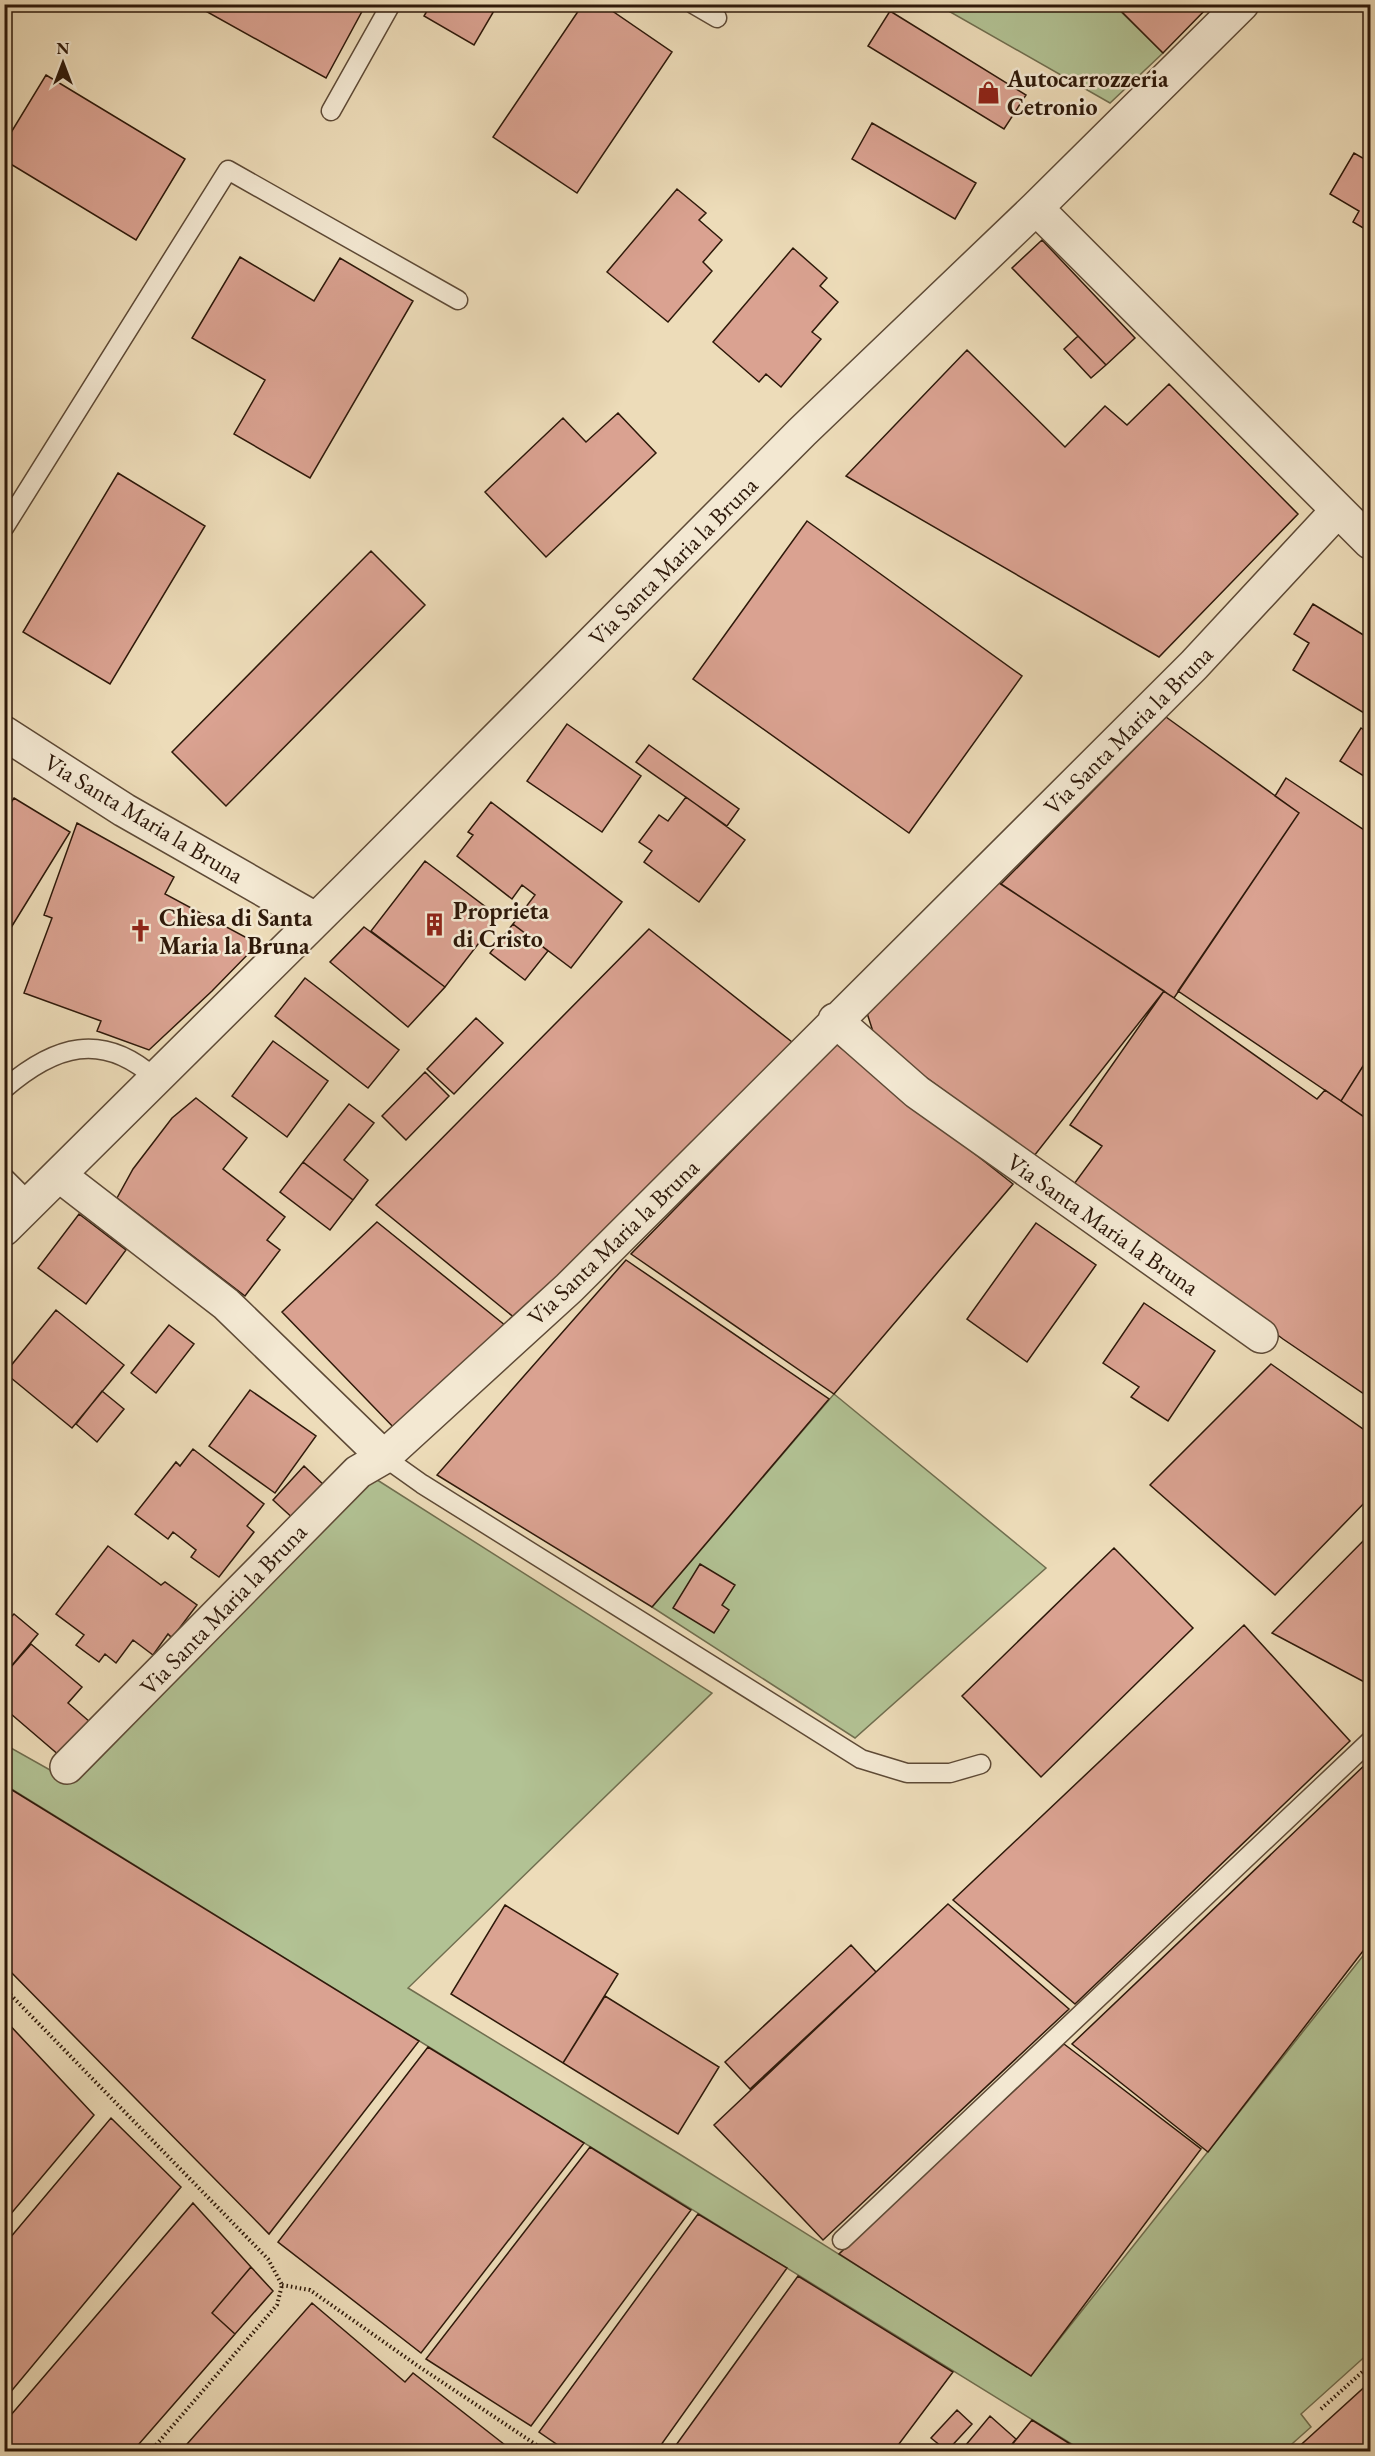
<svg xmlns="http://www.w3.org/2000/svg" width="1375" height="2456" viewBox="0 0 1375 2456" font-family="'EB Garamond',serif">
<style>
.green{fill:#b2c294;stroke:#706e4f;stroke-width:1.5}
.building{fill:#daa291;stroke:#2e190a;stroke-width:1.5}
.lines{fill:none;stroke-linecap:round;stroke-linejoin:round}
.lane-casing{stroke:#5e4a36;stroke-width:21}
.street-casing{stroke:#5e4a36;stroke-width:36}
.path{stroke:#2e190a;stroke-width:4;stroke-dasharray:1.5 3;stroke-linecap:butt}
.lane{stroke:#f3e8d2;stroke-width:18}
.street{stroke:#f3e8d2;stroke-width:33}
.labels{text-anchor:middle;dominant-baseline:central;stroke-width:5;stroke-linejoin:round;paint-order:stroke}
.poi-label{font-size:24px;font-weight:bold;fill:#2e190a;stroke:#f3e8d2;text-anchor:start}
.street-label{font-size:24px;fill:#2e190a;stroke:#f3e8d2}
</style>
<rect width="100%" height="100%" fill="#eddcb9"/>
<filter id="stains"><feTurbulence type="fractalNoise" baseFrequency=".00333" numOctaves="4"/><feColorMatrix values="0 0 0 0 .2 0 0 0 0 .09 0 0 0 0 .02 0 0 0 .5 -.17"/></filter>
<radialGradient id="worn" r=".72"><stop offset=".6" stop-color="#630" stop-opacity="0"/><stop offset="1" stop-color="#630" stop-opacity=".3"/></radialGradient>
<!-- green -->
<path class="green" d="M938,5H1114L1163,53L1110,103Z
M834,1394L1046,1568L855,1738L652,1607Z
M371,1476L712,1693L408,1988L681,2155L1031,2375L1370,1947V2352L1301,2414L1311,2427L1284,2451H1083L5,1785L4,1744L66,1779Z"/>
<!-- building -->
<path class="building" d="M193,4H366L326,78Z
M431,4H498L474,45L424,16Z
M583,4H602L672,52L577,193L493,137Z
M1114,4H1211L1163,53Z
M890,11L1026,95L1004,129L868,46Z
M46,75L185,159L136,240L4,160V144Z
M872,123L976,183L955,219L852,159Z
M1370,151V232L1353,222L1359,211L1330,194L1354,153L1366,160Z
M677,189L706,213L699,220L722,240L703,262L712,271L668,322L607,272Z
M1042,240L1135,338L1106,365L1012,268Z
M793,248L827,278L820,286L838,302L812,332L821,339L781,387L766,374L759,382L713,342Z
M240,257L314,301L340,258L413,301L310,478L234,434L265,380L192,338Z
M1078,336L1106,365L1091,378L1064,349Z
M967,350L1065,447L1105,406L1127,425L1169,384L1298,514L1159,657L846,476Z
M618,413L656,453L546,557L485,492L563,418L586,442Z
M118,473L205,526L110,684L23,632Z
M807,521L1022,676L909,833L693,679Z
M371,551L425,605L226,806L172,752Z
M1313,604L1370,639V703L1364,713L1293,670L1309,643L1294,634Z
M1166,717L1299,813L1174,998L1001,884Z
M567,724L641,776L602,832L527,781Z
M1361,728L1370,734V780L1340,761Z
M649,745L739,809L727,826L636,762Z
M1286,778L1370,834V1055L1341,1101L1178,991L1299,813L1275,796Z
M686,797L745,840L699,902L644,862L652,851L639,842L659,815L668,821Z
M14,798L70,832L4,939V813Z
M491,802L622,902L571,968L513,924L535,895L522,885L512,899L457,856L473,835L468,832Z
M77,823L174,877L165,894L258,944L212,991L149,1050L97,1031L101,1021L24,993L52,918L44,915Z
M425,861L499,917L445,987L371,931Z
M993,879L1164,991L1034,1156L876,1041L867,1013Z
M513,924L548,951L525,980L490,953Z
M364,927L445,987L408,1027L330,962Z
M649,929L792,1042L516,1319L376,1205Z
M305,978L399,1050L368,1088L275,1016Z
M1164,991L1317,1099L1325,1090L1370,1121V1398L1283,1339L1074,1184L1102,1146L1070,1125Z
M476,1018L503,1043L454,1094L427,1069Z
M273,1041L328,1081L287,1137L232,1096Z
M836,1044L1013,1184L834,1394L631,1254Z
M1370,1055V1121L1341,1101Z
M425,1072L449,1096L406,1140L382,1116Z
M196,1098L247,1138L223,1169L285,1217L267,1240L280,1250L245,1296L117,1198L133,1169L172,1118Z
M349,1104L374,1123L344,1160L368,1180L353,1200L303,1162Z
M303,1162L353,1200L330,1230L280,1192Z
M79,1214L126,1250L86,1304L38,1268Z
M377,1222L506,1326L398,1432L282,1312Z
M1036,1223L1096,1265L1027,1362L967,1319Z
M626,1260L829,1399L652,1607L437,1475Z
M1144,1303L1215,1351L1168,1421L1131,1397L1139,1387L1103,1363Z
M56,1310L124,1365L72,1428L5,1373Z
M169,1325L194,1344L156,1393L131,1373Z
M1271,1364L1370,1434V1497L1275,1595L1150,1485Z
M250,1390L316,1436L275,1493L209,1446Z
M102,1391L124,1409L97,1442L76,1424Z
M193,1449L264,1504L247,1526L254,1532L219,1577L191,1557L196,1550L173,1532L168,1539L135,1514L176,1462L180,1466Z
M304,1466L327,1488L296,1521L273,1500Z
M1370,1534V1685L1272,1633Z
M108,1546L161,1585L165,1582L197,1605L172,1638L168,1634L153,1655L133,1640L116,1663L105,1654L99,1662L76,1645L84,1635L56,1614Z
M1114,1548L1193,1628L1041,1777L962,1696Z
M700,1564L735,1585L722,1605L729,1610L714,1633L673,1608Z
M14,1614L38,1634L4,1675V1624Z
M1244,1625L1350,1741L1075,2004L953,1900Z
M31,1644L82,1687L68,1703L90,1722L60,1756L4,1708V1675Z
M1370,1760V1942L1208,2152L1072,2044Z
M4,1785L419,2041L269,2234L4,1965Z
M948,1904L1069,2009L823,2240L714,2125Z
M505,1905L618,1974L563,2063L451,1994Z
M851,1945L876,1972L750,2089L725,2062Z
M605,1996L719,2067L678,2134L563,2063Z
M4,2019L94,2115L4,2222Z
M1064,2044L1201,2149L1031,2376L839,2254Z
M428,2047L584,2143L421,2353L278,2242Z
M111,2118L181,2187L4,2400V2245Z
M590,2147L691,2210L531,2426L426,2359Z
M193,2203L251,2267L212,2313L235,2334L132,2452H4V2423Z
M698,2214L787,2268L656,2452H568L539,2432Z
M251,2267L273,2291L235,2334L212,2313Z
M798,2276L953,2372L893,2452H671Z
M312,2303L405,2382L413,2373L514,2452H180Z
M1370,2382V2452H1293Z
M957,2410L972,2424L947,2451L931,2438Z
M990,2416L1016,2439L1006,2452H960Z
M1032,2420L1083,2452H1006Z"/>
<g class="lines">
<defs>
<path id="lane" d="M693,4L717,18
M331,111L391,4
M4,528L228,170L458,300
M4,1089C55,1045 102,1031 155,1078
M4,1177L30,1203
M384,1457L422,1484L861,1759L907,1773H950L981,1764
M842,2240L1370,1741"/>
<path id="street" d="M1036,208L1370,542
M4,733L124,810L315,919
M835,1020L917,1092L1261,1336
M59,1175L226,1304L384,1457
M4,1229L350,886L802,432L1036,208L1242,4
M67,1767L358,1472L384,1457L569,1288L1194,665L1338,510"/>
</defs>
<!-- lane casing -->
<use href="#lane" class="lane-casing"/>
<!-- street casing -->
<use href="#street" class="street-casing"/>
<!-- path -->
<path class="path" d="M4,1988L268,2259L282,2285L277,2305L150,2452
M282,2285L310,2290L418,2366L541,2448
M1321,2409L1370,2365"/>
<!-- lane -->
<use href="#lane" class="lane"/>
<!-- street -->
<use href="#street" class="street"/>
</g>
<!-- icons -->
<defs>
<symbol id="shop-bare" viewBox="-9 -9 18 18"><path d="M-5-2.5h2.3a2.7 3.5 0 0 1 5.4 0H5L5.5 6h-11ZM-1.5-2.5h3a1.5 2.3 0 0 0-3 0Z" fill="#8f2418" stroke="#f3e8d2" stroke-width="2.5" paint-order="stroke"/></symbol>
<symbol id="building-bare" viewBox="-9 -9 18 18"><path d="M-4-6H4V6H1V3H-1V6H-4ZM-2.5-4.3h1.7v1.8h-1.7ZM.8-4.3h1.7v1.8H.8ZM-2.5-1h1.7V.8h-1.7ZM.8-1h1.7V.8H.8Z" fill="#8f2418" stroke="#f3e8d2" stroke-width="2.5" paint-order="stroke"/></symbol>
<symbol id="church-bare" viewBox="-9 -9 18 18"><path d="M-1.2-6h2.4v3.5h3.3v2.4h-3.3V6h-2.4V-.1h-3.3v-2.4h3.3Z" fill="#8f2418" stroke="#f3e8d2" stroke-width="2.5" paint-order="stroke"/></symbol>
</defs>
<g fill-rule="evenodd">
<use href="#shop-bare" x="972" y="76" width="33" height="33"/>
<use href="#building-bare" x="418" y="908" width="33" height="33"/>
<use href="#church-bare" x="124" y="914" width="33" height="33"/>
</g>
<g class="labels">
<!-- poi labels -->
<g class="poi-label">
<text x="1007" y="78">Autocarrozzeria<tspan x="1007" dy="28">Cetronio</tspan></text>
<text x="453" y="910">Proprieta<tspan x="453" dy="28">di Cristo</tspan></text>
<text x="159" y="917">Chiesa di Santa<tspan x="159" dy="28">Maria la Bruna</tspan></text>
</g>
<!-- street labels -->
<g class="street-label">
<text transform="translate(673 561) rotate(-45)">Via Santa Maria la Bruna</text>
<text transform="translate(1128 730) rotate(-45)">Via Santa Maria la Bruna</text>
<text transform="translate(144 818) rotate(31)">Via Santa Maria la Bruna</text>
<text transform="translate(1103 1224) rotate(35)">Via Santa Maria la Bruna</text>
<text transform="translate(613 1242) rotate(-44)">Via Santa Maria la Bruna</text>
<text transform="translate(223 1609) rotate(-46)">Via Santa Maria la Bruna</text>
</g>
</g>
<!-- margin -->
<rect width="1375" height="2456" fill="none" stroke="#eddcb9" stroke-width="24"/>
<rect x="6" y="6" width="1363" height="2444" fill="none" stroke="#2e190a" stroke-width="3"/>
<rect x="12" y="12" width="1351" height="2432" fill="none" stroke="#2e190a" stroke-width="1.5"/>
<!-- north arrow -->
<g transform="translate(63 63)" stroke="#f3e8d2" stroke-width="4.5" paint-order="stroke">
<path d="M0-4.5L10 22L0 15L-10 22Z" fill="#2e190a"/>
<text y="-9" font-size="16" font-weight="bold" text-anchor="middle" fill="#2e190a">N</text>
</g>
<rect width="100%" height="100%" filter="url(#stains)"/>
<rect width="100%" height="100%" fill="url(#worn)"/>
</svg>
